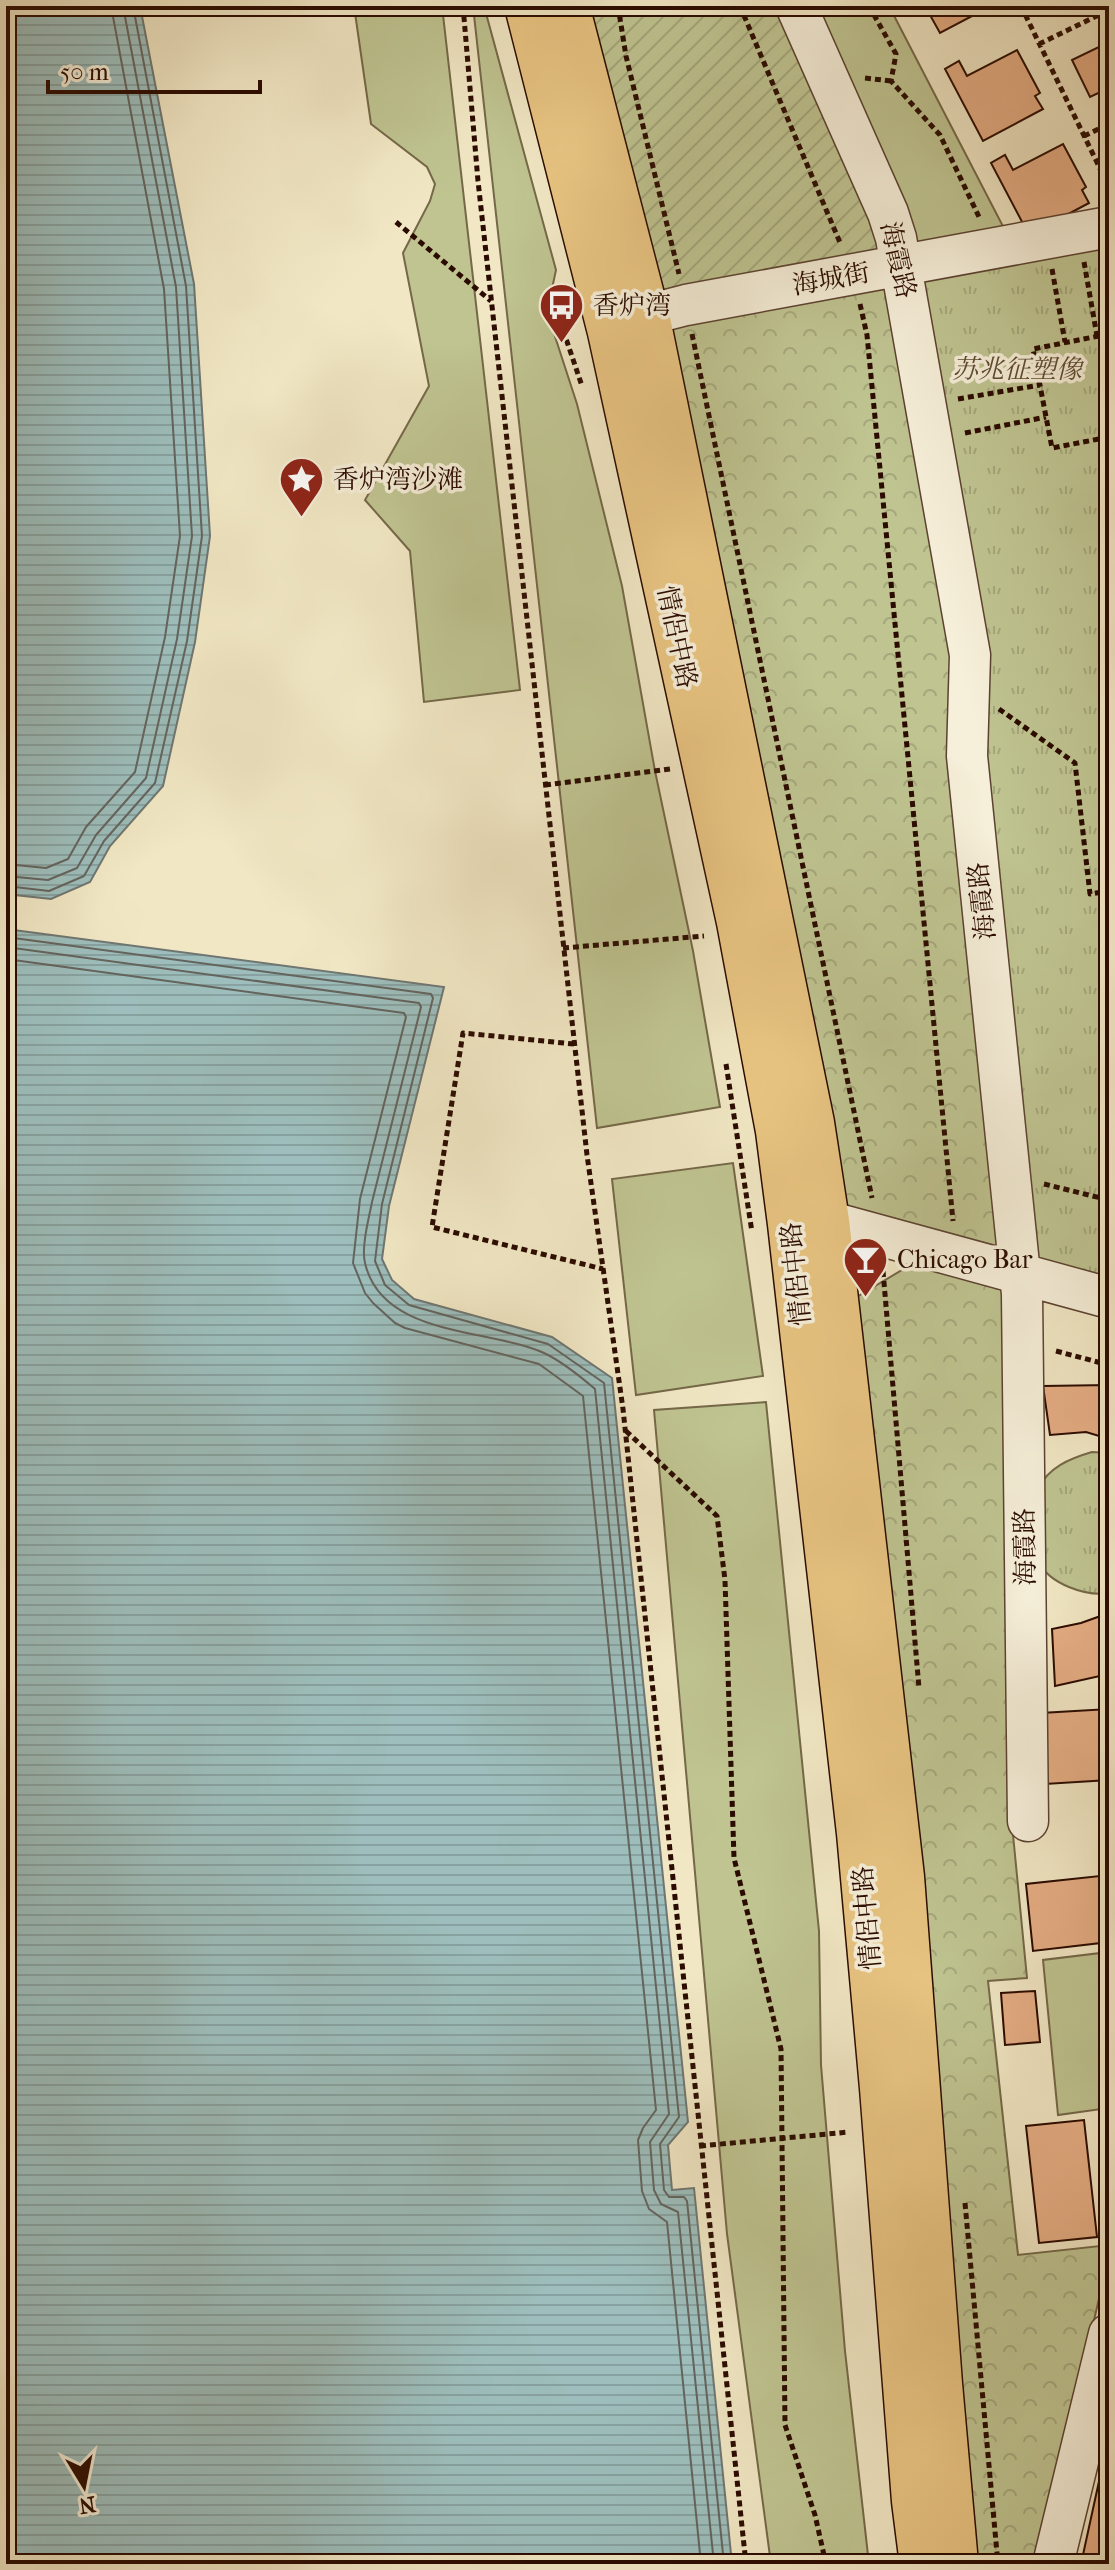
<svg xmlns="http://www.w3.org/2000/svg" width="1115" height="2570" viewBox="0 0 1115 2570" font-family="'IM FELL French Canon','Noto Serif SC',serif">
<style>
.grass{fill:#bfc491;stroke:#756848;stroke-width:2}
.forest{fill:url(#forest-crowns);stroke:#756848;stroke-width:2}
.park{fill:url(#park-tufts);stroke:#756848;stroke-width:2}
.garden{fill:url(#garden-furrows);stroke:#756848;stroke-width:2}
.water{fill:url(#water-rules);stroke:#6f7671;stroke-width:2}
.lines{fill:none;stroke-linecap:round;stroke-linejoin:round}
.shore{stroke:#64645e;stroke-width:2}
.building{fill:#e5ad84;stroke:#2b0b00;stroke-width:2}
.minor-casing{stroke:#5c4231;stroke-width:43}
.highway-casing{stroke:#2b0b00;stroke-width:47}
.path{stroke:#2b0b00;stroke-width:5;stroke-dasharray:6 4;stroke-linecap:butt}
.minor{stroke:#f6efd9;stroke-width:40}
.highway{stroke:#e8c482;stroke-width:44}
.labels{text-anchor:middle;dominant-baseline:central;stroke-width:7;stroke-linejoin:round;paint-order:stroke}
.street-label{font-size:26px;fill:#2b0b00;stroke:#f6efd9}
.poi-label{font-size:26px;fill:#2b0b00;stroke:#f6efd9;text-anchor:start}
.park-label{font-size:26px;font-style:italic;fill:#5f4c33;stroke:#f6efd9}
</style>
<defs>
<pattern id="forest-crowns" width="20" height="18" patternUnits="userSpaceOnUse" patternTransform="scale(2)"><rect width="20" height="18" fill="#bfc491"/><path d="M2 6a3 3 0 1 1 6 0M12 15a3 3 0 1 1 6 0" fill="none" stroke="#a4a77b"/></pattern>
<pattern id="park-tufts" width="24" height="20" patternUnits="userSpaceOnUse" patternTransform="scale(2)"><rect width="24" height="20" fill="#bfc491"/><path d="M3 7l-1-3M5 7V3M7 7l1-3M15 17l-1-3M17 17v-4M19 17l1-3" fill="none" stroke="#a4a77b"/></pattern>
<pattern id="garden-furrows" width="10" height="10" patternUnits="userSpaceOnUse" patternTransform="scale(2)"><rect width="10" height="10" fill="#bfc491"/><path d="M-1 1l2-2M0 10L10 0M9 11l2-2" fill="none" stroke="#a4a77b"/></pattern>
<pattern id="water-rules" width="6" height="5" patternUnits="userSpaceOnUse" patternTransform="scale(2)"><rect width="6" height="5" fill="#9dbebc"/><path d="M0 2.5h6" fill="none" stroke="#87a2a0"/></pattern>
</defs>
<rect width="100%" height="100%" fill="#f1e7c4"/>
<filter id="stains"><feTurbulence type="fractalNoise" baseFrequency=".0025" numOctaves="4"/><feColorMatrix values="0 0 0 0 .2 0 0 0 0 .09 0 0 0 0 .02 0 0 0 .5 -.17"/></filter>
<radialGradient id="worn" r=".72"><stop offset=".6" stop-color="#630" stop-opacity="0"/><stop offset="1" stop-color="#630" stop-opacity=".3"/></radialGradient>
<!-- grass -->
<path class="grass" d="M354,6H442L520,690L424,702L410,551L365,500L429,386L403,253L430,201L435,184L427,167L371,124Z
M473,6H484L556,270L547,312L577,404L622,586L655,771L693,951L720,1107L597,1128Z
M809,6H889L1008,236L910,254Z
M733,1163L763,1376L636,1395L612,1179Z
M766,1402L819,1931L821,2065L845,2351L869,2564H771L727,2234L654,1410Z
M1109,1952V2108L1058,2115L1043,1960Z"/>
<!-- forest -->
<path class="forest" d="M902,268L966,655L1019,1271L829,1219L649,317Z
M922,1258L1010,1284V1804L1027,1978L988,1981L1018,2255L1109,2245V2256L1037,2564H965L845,1304Z"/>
<!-- park -->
<path class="park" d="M1109,242V1296L1022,1272L968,756L905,279Z
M1092,1452L1109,1453V1593C1087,1597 1049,1584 1039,1562C1035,1554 1037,1529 1036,1519C1035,1510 1032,1497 1037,1489C1050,1467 1068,1459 1092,1452Z"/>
<!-- garden -->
<path class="garden" d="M581,6H794L901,265L648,312Z"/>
<!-- water -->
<path class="water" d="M6,6H140L194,284L210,536L195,642L163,786L110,846L90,882L51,899L6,894Z
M6,929L444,987L389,1206L382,1259L392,1280L414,1299L552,1337L612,1378L688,2122L668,2145L672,2190L694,2188L732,2564H6Z"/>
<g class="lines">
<!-- shore -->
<path class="shore" d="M6,864L46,868L68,859L86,827L135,772L165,637L180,536L164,289L111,6
M6,876L48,880L77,868L96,835L146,778L177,639L192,536L176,287L123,6
M6,886L49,891L84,876L104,841L155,783L187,641L202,536L186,286L133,6
M6,937L431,994L433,998L382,1204L375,1261L385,1285L409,1305L548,1344L604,1383L679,2117L660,2144L664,2190L669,2197H684L687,2201L724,2564
M6,947L419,1003L421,1007L372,1202C369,1218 361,1247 365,1263C382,1337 488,1328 544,1353C561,1361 581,1377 595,1389L669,2114L650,2142L654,2190L661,2204L678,2212L714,2564
M6,959L404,1013L406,1017L360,1199L353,1263L365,1293L373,1303L395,1323L405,1328L539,1364L583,1396L656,2110L643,2128L638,2140L642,2191L649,2209L667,2222L701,2564"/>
</g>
<!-- building -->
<path class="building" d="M925,6H991L940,33Z
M1109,42V88L1090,97L1072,60Z
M1017,50L1040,93L1035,96L1043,109L983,141L945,69L959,61L967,76Z
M1063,144L1086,187L1082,190L1089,203L1029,235L991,163L1005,155L1013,170Z
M1109,1385V1439L1086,1432L1050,1435L1043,1386Z
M1109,1613V1674L1055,1686L1052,1629L1081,1623Z
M1109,1709V1780L1045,1784L1041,1713Z
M1109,1875V1942L1033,1951L1026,1884Z
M1035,1991L1040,2042L1005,2045L1001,1993Z
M1084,2120L1097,2237L1039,2243L1026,2126Z
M1108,2440L1109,2564H1081Z"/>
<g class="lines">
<defs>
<path id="minor" d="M796,6L888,213L896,238L970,655L967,756L1022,1294L1028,1821
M647,315L686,305L1109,227
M796,1224L827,1221L1109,1298
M1053,2564L1109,2334"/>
<path id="highway" d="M527,6L610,332L739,922L778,1131L790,1224L859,1833L882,2088L914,2501L922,2564
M567,6L647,315L812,1123L827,1221L902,1877L940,2384L956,2564"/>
</defs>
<!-- minor casing -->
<use href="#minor" class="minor-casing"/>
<!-- highway casing -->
<use href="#highway" class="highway-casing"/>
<!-- path -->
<path class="path" d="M463,6L478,181L587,1155L623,1409L746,2564
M618,6L626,56L679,274
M740,6L841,245
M869,6L896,54L891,81L940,135L980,219
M1021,6L1109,187
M1039,44L1109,10
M865,78L891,81
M1084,136L1109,124
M396,222L491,301
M1084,262L1097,336
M1052,269L1065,342
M562,292L557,312L582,386
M860,304L867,335L953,1221
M692,334L872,1198
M1109,334L1033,349L1052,448L1109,437
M958,399L1040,385
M965,433L1046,417
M999,709L1075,763L1090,894L1109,891
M545,785L670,769
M563,948L704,936
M574,1044L463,1033L432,1227L603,1269
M726,1064L752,1232
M1044,1184L1109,1200
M883,1271L919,1688
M1056,1351L1109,1365
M626,1431L717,1516L725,1580L734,1858L781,2049L785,2425L815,2515L826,2564
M700,2146L849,2132
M965,2203L998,2564"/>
<!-- minor -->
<use href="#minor" class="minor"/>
<!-- highway -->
<use href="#highway" class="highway"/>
</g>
<!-- icons -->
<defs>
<symbol id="bus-pin" viewBox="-11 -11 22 30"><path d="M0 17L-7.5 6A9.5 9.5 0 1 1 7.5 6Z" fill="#8f2418" stroke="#f6efd9"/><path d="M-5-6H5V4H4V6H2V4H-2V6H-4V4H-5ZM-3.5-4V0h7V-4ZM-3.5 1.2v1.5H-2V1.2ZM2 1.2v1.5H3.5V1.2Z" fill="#fff"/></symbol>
<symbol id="sight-pin" viewBox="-11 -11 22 30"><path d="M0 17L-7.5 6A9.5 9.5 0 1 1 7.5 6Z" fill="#8f2418" stroke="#f6efd9"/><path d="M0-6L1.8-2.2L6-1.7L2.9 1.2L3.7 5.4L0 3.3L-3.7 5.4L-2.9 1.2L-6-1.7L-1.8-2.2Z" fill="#fff"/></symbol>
<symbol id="bar-pin" viewBox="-11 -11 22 30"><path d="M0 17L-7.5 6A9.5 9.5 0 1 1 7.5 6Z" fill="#8f2418" stroke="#f6efd9"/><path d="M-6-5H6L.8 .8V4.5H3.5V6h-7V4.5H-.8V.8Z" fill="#fff"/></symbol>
</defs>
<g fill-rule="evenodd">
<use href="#bus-pin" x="536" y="280" width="51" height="69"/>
<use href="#sight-pin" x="276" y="454" width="51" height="69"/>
<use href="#bar-pin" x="840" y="1234" width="51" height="69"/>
</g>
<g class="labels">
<!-- street labels -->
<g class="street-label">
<text transform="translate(898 260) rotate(77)">海霞路</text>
<text transform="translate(831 279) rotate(-10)">海城街</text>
<text transform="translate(677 637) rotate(78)">情侶中路</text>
<text transform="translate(982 901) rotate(-96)">海霞路</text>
<text transform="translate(796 1274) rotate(-96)">情侶中路</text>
<text transform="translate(1025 1547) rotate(-91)">海霞路</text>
<text transform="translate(867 1918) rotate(-95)">情侶中路</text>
</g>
<!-- poi labels -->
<g class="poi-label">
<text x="593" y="305">香炉湾</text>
<text x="333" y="479">香炉湾沙滩</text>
<text x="897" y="1259">Chicago Bar</text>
</g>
<!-- park labels -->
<g class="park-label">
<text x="1017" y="369">苏兆征塑像</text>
</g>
</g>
<!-- margin -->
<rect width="1115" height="2570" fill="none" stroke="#f1e7c4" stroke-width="32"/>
<rect x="8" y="8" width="1099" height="2554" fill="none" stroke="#2b0b00" stroke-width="4"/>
<rect x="16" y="16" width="1083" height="2538" fill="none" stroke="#2b0b00" stroke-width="2"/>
<!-- north arrow -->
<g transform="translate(84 2486) rotate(170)" stroke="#f6efd9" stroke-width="6" paint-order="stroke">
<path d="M0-6L14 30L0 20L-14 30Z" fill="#2b0b00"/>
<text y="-12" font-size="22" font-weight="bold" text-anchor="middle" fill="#2b0b00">N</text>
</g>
<!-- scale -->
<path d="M48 80v12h212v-12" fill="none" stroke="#2b0b00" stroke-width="4"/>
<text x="60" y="80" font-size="24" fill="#2b0b00" stroke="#f6efd9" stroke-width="6" paint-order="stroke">50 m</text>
<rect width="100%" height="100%" filter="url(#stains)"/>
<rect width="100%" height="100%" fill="url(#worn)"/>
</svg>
